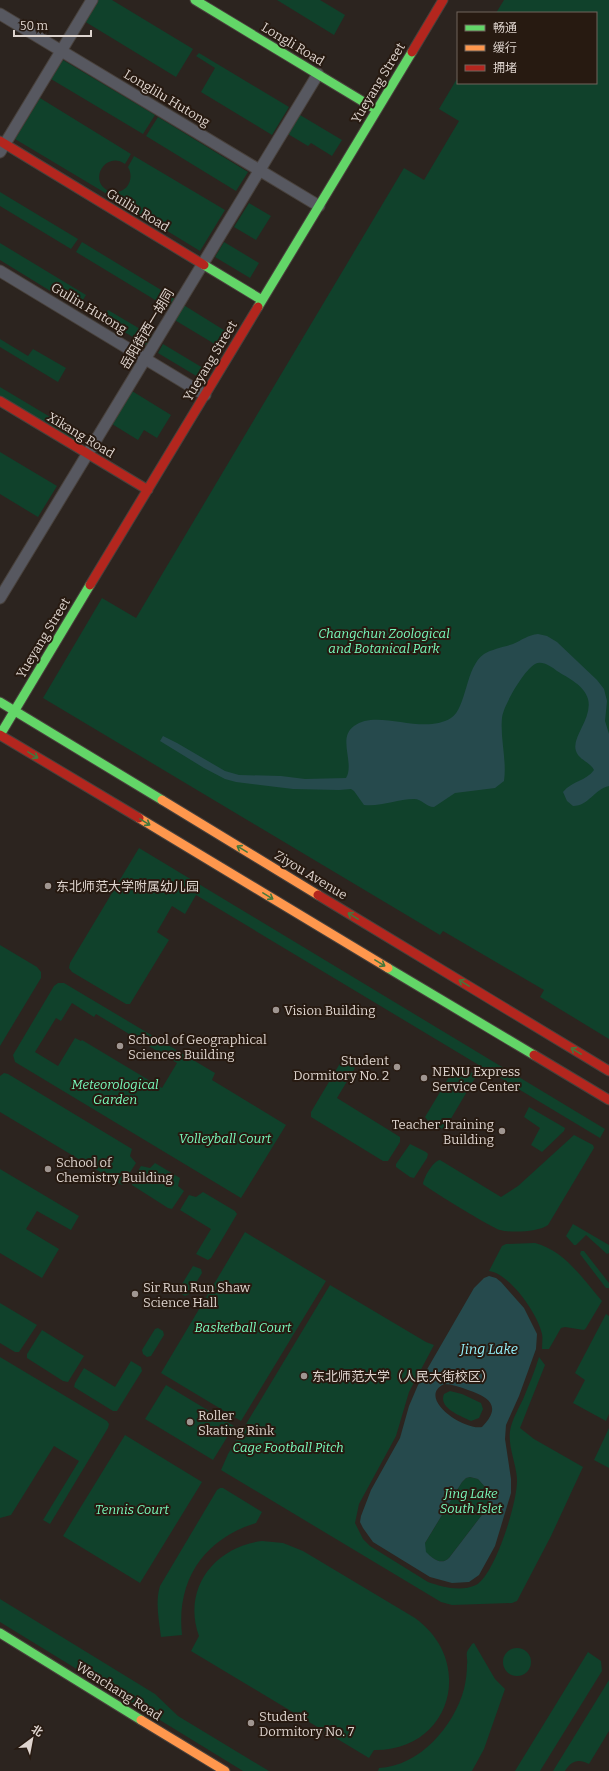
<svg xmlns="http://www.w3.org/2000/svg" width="609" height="1771" viewBox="0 0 609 1771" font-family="Bitter,'Noto Sans SC',serif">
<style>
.green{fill:#10412b;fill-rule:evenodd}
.water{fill:#264a4d;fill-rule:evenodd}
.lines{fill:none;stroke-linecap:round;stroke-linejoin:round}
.street-casing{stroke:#48413c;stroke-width:13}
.fast-casing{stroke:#48413c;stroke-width:11}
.slow-casing{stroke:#48413c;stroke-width:11}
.jam-casing{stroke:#48413c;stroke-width:11}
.street{stroke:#575860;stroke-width:11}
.fast{stroke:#63d668;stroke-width:9}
.slow{stroke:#ff974d;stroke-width:9}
.jam{stroke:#b3261e;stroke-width:9}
.oneway{stroke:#45783c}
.poi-dot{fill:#a09691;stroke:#271a11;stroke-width:1.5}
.labels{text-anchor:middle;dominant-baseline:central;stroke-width:4;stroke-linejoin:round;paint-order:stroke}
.street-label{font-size:13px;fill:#ded4ce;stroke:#271a11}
.park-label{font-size:13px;font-style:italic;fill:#79fcbd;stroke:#271a11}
.poi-label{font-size:13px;fill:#ded4ce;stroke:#271a11;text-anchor:start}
.water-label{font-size:14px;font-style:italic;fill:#95f0fa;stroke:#271a11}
</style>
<rect width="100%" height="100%" fill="#2c241f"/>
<!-- green -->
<path class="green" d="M97,0H112L193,49L176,77L84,21Z
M277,0H320L345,15L334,35Z
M504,0H609V1039L540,997L544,990L443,931L440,935L43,698L102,598L136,618L404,168L424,180L459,121L439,109L458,77V83H596V13H496Z
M199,53L289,107L272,135L201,92L215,68L196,56Z
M63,60L155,115L143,134L51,79Z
M40,98L131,154L125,164C106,150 87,181 109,191L107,194L15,139Z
M300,115L342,140L332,156L311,143L308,146L288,134Z
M158,117L248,172L236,191L146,136Z
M134,156L225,210L200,251L110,196L112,192C127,194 135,179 128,167Z
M0,192L78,239L71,249L0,206Z
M249,203L271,216L256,240L234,227Z
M82,242L176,299L170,309L76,252Z
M224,242L259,263L250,278L215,257Z
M0,243L86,295L78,308L0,260Z
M182,304L227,332L218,346L173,319Z
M108,310L152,336L146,345L103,319Z
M0,339L28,356L33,349L66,368L58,382L0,347Z
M163,344L203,368L198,377L158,353Z
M0,387L82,436L78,443L0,396Z
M132,391L171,415L157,438L144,430L138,440L112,424Z
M0,452L57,486L38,517L0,494Z
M139,848L605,1129L600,1138L196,895L185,914L172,906L157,932L169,940L130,1004H126L72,972L69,968L70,963Z
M0,945L37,967L41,972V978L0,1046Z
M58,983H64L215,1073L212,1080L286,1125L241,1198L15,1062L13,1055L54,986ZM72,1003L94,1017L96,1014L177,1063L162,1088L82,1040L81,1041L75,1038L58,1066L35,1052L56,1018L61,1021Z
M342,1060L355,1068L337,1098L400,1137V1142L388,1161H383L311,1117V1112Z
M457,1065L474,1074L475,1078L446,1127L442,1129L428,1121L425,1117L455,1067Z
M4,1073L8,1074L132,1149L130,1156L136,1163L122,1185L0,1112V1076Z
M529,1107L565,1128L564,1131L542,1152L531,1145L540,1128L524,1117Z
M574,1135L593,1145L594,1148L548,1225C539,1232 511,1233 500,1230C492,1228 427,1188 423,1184C424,1177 433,1161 440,1160L501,1197L518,1186Z
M410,1144L426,1152L428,1154L427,1158L414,1178L410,1177L396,1167V1164Z
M155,1163L180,1178L178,1186L184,1191L172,1209L168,1208L132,1185V1181L141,1166L150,1168Z
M0,1169L79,1216L71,1230L37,1211L26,1229L59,1249L42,1278L0,1253Z
M203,1192L235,1211L237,1214L211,1258L208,1260L196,1254L211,1229L180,1210L189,1195L196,1197Z
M573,1224L609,1245V1253L607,1254L586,1235L576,1245H574L566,1236Z
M245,1232L326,1281L241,1421L161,1373Z
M535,1243C565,1251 582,1278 602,1301L586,1328L584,1330L565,1327L561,1328L549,1349H542C542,1344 543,1339 542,1334C538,1314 509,1273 489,1271L502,1246L506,1244Z
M581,1251H584L609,1283V1288H606L580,1254Z
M193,1266L201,1269L202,1273L189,1294L185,1296L180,1293L179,1289Z
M330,1285L426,1342L434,1345L409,1392L396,1436L359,1504L355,1523L363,1539L370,1546L428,1582C442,1587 461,1592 476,1585C495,1575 518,1501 517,1479C516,1463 508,1447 510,1431C512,1419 519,1408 524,1397C529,1384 535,1371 539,1357L545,1365L520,1428L534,1439L583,1467L551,1536L517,1601L512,1603L452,1605L441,1602L221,1470L228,1454Z
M0,1303L37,1325L19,1352H15L0,1343Z
M606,1314L609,1316V1414L606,1421L573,1403L585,1380L575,1373Z
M158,1328L163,1331L164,1335L151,1356L147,1357L143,1354L142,1350L155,1329Z
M42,1330L84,1356L68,1382L63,1381L27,1358V1354Z
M0,1357L107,1421L109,1424L108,1428L50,1524L43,1520L79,1461L54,1446L11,1515L0,1518Z
M131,1361L141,1367L142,1371L117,1411H113L74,1387L75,1383L84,1368L115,1387Z
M166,1385L234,1426L213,1460L145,1419Z
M450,1391L462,1394L481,1403L483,1409L479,1418L471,1421C461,1416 438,1408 444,1394Z
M609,1428V1468L594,1460Z
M125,1435L202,1482L140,1583L63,1536Z
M470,1477L478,1479L486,1488L489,1494L488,1507L449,1558C441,1566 432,1558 425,1552V1543L462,1482L466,1478Z
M220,1488H223L262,1512L256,1523C204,1539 176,1580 182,1635L161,1637C159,1620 155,1602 160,1586L217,1490Z
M262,1541L283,1543L303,1551L415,1618C476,1662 451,1751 374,1750L369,1758L191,1651L199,1636C182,1589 214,1547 262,1541Z
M0,1599L155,1694L178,1716L269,1771H243L0,1622Z
M474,1643L495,1679L505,1689L484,1749L472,1771H378L379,1768C420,1766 454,1726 464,1689C466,1681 467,1672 467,1664C468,1661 466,1656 467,1652C468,1649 471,1646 472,1644Z
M503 1662a14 14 0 1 1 28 0a14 14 0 1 1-28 0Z
M588,1652L601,1661L602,1671L540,1771H515Z
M609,1680V1731L589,1764C578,1758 571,1761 565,1771H553Z"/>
<!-- water -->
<path class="water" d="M538,634L547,636L557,642L597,680L604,689L607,701L605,721L609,734V786C594,789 589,806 573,806L567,801L563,792C572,781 586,781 594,770C590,762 579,760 576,751C571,737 593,718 588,699C584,685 568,678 557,671C552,667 542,660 535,664C524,670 503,706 502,718C500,739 507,760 504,781L495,788L455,793L434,807C426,807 422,799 414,799C397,799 381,807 364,805L354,791L351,789L339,790L293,789L236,782L225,779L204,768L160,741L163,736L177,743L225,771L239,775L281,776L305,779L346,778C355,763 337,738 354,726C378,708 422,736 451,718C467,708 465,667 484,654C492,649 504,647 513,644C522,640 528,635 538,634Z
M489,1276L496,1278L501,1282L524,1308L537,1334L536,1349L519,1396L506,1425L505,1439L511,1479V1493L495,1546L479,1575L469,1582L452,1583L430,1577L373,1542L363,1528L360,1522L361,1516L371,1490L400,1438L409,1406L418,1385L474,1288L484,1278ZM444,1384C452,1384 460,1387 468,1390C490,1397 502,1407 482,1427C464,1431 416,1398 444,1384ZM470,1477L478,1479L486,1488L489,1495L488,1507L449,1558C441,1566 432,1558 426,1552L425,1543L462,1482L466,1478Z"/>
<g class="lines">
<defs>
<path id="street" d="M0,14L319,206
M0,152L92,0
M0,271L205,395
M0,598L318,74"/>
<path id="fast" d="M195,0L377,110
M204,265L262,300
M258,307L412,52
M0,702L162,800
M0,735L90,585
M388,968L534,1055
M0,1633L141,1720"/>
<path id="slow" d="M162,800L318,895
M139,818L388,968
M141,1720L225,1771"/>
<path id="jam" d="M412,52L443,0
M0,141L204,265
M0,401L148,490
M90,585L258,307
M0,735L139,818
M318,895L609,1071
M534,1055L609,1100"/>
</defs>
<!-- street casing -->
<use href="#street" class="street-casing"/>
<!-- fast casing -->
<use href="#fast" class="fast-casing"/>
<!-- slow casing -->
<use href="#slow" class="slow-casing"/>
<!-- jam casing -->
<use href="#jam" class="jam-casing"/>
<!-- street -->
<use href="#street" class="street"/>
<!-- fast -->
<use href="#fast" class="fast"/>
<!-- slow -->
<use href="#slow" class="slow"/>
<!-- jam -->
<use href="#jam" class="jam"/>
</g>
<!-- one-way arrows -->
<defs><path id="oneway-shaft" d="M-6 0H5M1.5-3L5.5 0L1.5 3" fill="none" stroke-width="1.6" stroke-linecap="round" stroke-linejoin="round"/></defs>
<g class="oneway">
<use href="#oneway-shaft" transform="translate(33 755) rotate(31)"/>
<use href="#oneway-shaft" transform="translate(145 822) rotate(31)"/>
<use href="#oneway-shaft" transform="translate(242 849) rotate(-149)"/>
<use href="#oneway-shaft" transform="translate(268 896) rotate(31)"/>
<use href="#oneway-shaft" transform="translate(353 916) rotate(-149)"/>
<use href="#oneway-shaft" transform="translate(380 963) rotate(31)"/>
<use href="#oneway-shaft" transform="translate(464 983) rotate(-149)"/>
<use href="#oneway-shaft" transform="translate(576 1051) rotate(-149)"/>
</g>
<!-- markers -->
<g class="poi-dot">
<circle cx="48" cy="886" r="4"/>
<circle cx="276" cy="1010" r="4"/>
<circle cx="120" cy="1046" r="4"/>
<circle cx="397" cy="1067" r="4"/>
<circle cx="424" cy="1078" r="4"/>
<circle cx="502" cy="1131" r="4"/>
<circle cx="48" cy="1169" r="4"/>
<circle cx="135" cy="1294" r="4"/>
<circle cx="304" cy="1376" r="4"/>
<circle cx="190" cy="1422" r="4"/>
<circle cx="251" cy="1723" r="4"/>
</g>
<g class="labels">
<!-- street labels -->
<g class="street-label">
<text transform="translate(293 44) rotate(31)">Longli Road</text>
<text transform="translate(378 83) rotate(-59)">Yueyang Street</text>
<text transform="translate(167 98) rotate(31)">Longlilu Hutong</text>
<text transform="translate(138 210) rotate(31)">Guilin Road</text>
<text transform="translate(89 308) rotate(31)">Gullin Hutong</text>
<text transform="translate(147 329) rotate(-59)">岳阳街西一胡同</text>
<text transform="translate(210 361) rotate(-59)">Yueyang Street</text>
<text transform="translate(81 435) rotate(31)">Xikang Road</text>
<text transform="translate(43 638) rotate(-59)">Yueyang Street</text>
<text transform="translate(311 875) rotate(31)">Ziyou Avenue</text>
<text transform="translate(119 1691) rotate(32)">Wenchang Road</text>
</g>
<!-- park labels -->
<g class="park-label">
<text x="384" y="633">Changchun Zoological<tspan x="384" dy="15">and Botanical Park</tspan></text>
<text x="115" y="1084">Meteorological<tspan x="115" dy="15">Garden</tspan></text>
<text x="225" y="1138">Volleyball Court</text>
<text x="243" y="1327">Basketball Court</text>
<text x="288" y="1447">Cage Football Pitch</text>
<text x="471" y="1493">Jing Lake<tspan x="471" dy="15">South Islet</tspan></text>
<text x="132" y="1509">Tennis Court</text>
</g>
<!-- poi labels -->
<g class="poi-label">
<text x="56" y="886">东北师范大学附属幼儿园</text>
<text x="284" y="1010">Vision Building</text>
<text x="128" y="1039">School of Geographical<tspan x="128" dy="15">Sciences Building</tspan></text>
<text x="389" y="1060" text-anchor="end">Student<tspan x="389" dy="15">Dormitory No. 2</tspan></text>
<text x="432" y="1071">NENU Express<tspan x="432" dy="15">Service Center</tspan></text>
<text x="494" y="1124" text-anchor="end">Teacher Training<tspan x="494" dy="15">Building</tspan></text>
<text x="56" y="1162">School of<tspan x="56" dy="15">Chemistry Building</tspan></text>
<text x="143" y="1287">Sir Run Run Shaw<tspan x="143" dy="15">Science Hall</tspan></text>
<text x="312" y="1376">东北师范大学（人民大街校区）</text>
<text x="198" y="1415">Roller<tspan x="198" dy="15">Skating Rink</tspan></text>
<text x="259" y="1716">Student<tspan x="259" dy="15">Dormitory No. 7</tspan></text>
</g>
<!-- water labels -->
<g class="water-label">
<text x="489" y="1349">Jing Lake</text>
</g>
</g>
<!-- legend -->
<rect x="457" y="12" width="140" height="72" fill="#271a11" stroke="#70645d"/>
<rect x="465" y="25" width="20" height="6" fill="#63d668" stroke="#70645d"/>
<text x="493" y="32" font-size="12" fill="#ded4ce">畅通</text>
<rect x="465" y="45" width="20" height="6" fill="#ff974d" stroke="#70645d"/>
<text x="493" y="52" font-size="12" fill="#ded4ce">缓行</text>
<rect x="465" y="65" width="20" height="6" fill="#b3261e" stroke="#70645d"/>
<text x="493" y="72" font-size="12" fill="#ded4ce">拥堵</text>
<!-- north arrow -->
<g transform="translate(32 1739) rotate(32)" stroke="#271a11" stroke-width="3" paint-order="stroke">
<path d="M0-3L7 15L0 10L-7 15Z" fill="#ded4ce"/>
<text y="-6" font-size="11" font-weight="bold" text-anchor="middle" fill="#ded4ce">北</text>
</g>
<!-- scale -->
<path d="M14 30v6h77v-6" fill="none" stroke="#ded4ce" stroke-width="2"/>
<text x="20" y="30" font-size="12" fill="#ded4ce" stroke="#271a11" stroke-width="3" paint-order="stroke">50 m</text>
</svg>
